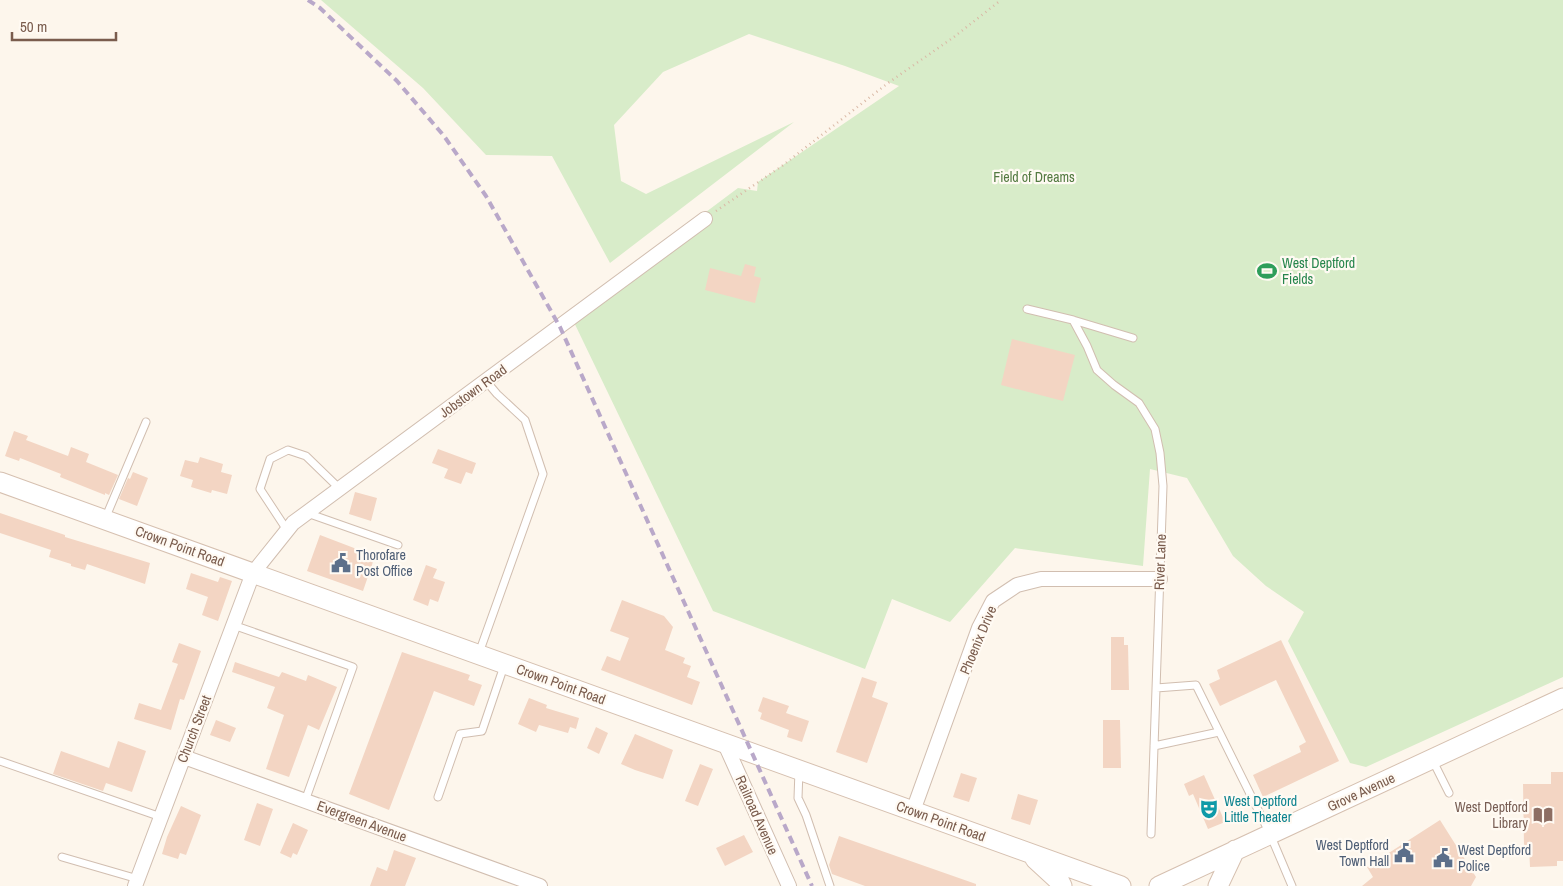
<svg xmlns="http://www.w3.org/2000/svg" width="1563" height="886" viewBox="0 0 1563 886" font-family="'Archivo Narrow',sans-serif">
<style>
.green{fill:#d8ecc9}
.building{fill:#f3d5c3}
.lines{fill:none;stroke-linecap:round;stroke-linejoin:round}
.lane-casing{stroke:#d1beb0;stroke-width:9}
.street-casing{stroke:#d1beb0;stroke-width:16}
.secondary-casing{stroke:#d6c0b0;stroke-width:21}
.path{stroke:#d9b8a5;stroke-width:2.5;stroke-dasharray:1 4;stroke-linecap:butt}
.lane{stroke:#fff;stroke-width:7}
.street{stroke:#fff;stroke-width:14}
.secondary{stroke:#fff;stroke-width:19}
.rail{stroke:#b9a8c9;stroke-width:4;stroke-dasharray:8 5;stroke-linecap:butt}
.labels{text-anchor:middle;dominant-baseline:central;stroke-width:4.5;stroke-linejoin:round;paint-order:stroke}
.park-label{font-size:14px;fill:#537a41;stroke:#fffaf3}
.leisure-label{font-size:14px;fill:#27864d;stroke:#fffaf3;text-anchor:start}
.street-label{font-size:14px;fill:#7a5c4d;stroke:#fffaf3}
.service-label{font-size:14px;fill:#4e5e75;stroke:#fffaf3;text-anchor:start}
.culture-label{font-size:14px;fill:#0d838f;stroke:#fffaf3;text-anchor:start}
.education-label{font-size:14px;fill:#785e54;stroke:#fffaf3;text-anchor:end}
</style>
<rect width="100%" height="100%" fill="#fdf6ec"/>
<!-- green -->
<path class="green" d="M321,0H1563V677L1366,767L1350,763L1288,641L1304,612L1266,586L1233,556L1187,478L1150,469L1143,566L1015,548L950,622L892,599L865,669L713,611L570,314L738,188L757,191L758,182L899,86L845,66L749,34L663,72L614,125L621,181L646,194L794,122L610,263L552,156L486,155L423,88Z"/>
<!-- building -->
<path class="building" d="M745,264L756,267L754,276L761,278L755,303L705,290L710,268L741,276Z
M1012,339L1075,355L1063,401L1001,385Z
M14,431L28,436L26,440L68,456L71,447L89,454L86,462L118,475L109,495L105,493V495L60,477L61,474L20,458L19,461L5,456Z
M438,449L476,463L472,474L466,472L461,484L444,478L448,469L432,463Z
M200,457L223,464L221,472L232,475L227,494L212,490L211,493L191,487L193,480L180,476L185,460L198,463Z
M133,472L148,478L137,506L119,499L128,478L130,479Z
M355,492L377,498L371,521L349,514Z
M0,513L65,535V537L150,563L145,584L87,564L85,570L71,566V564L49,557L51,550L0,533Z
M320,535L375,556L363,591L307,571Z
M426,565L437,569L433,578L445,582L438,602L430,599L428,606L413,600Z
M191,573L218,582L220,577L232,581L218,621L202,615L208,597L186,589Z
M622,600L664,616L673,627L665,650L685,658L683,663L691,666L687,677L700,682L692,705L601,670L607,656L620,661L629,638L610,631Z
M1111,637H1124V645H1128L1129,690H1111Z
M1281,640L1339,761L1263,797L1253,775L1301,752L1299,746L1306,742L1276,680L1220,706L1209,684L1220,679L1217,670Z
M179,643L201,651L184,700L180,699L171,730L134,719L139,703L161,710L178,664L172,662Z
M402,652L470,675L468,680L482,685L474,706L434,691L389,810L349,794Z
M235,662L279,677L282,672L306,681L308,675L337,687L319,730L308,725L289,777L266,769L284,715L267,708L275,687L232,672Z
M862,677L877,682L872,697L888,703L867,763L836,752Z
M763,697L789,706L786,713L809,721L802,742L787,737L789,730L760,719L762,713L758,711Z
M529,698L547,705L546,708L579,718L576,729L570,727L568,733L539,725L536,732L518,724Z
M216,720L236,728L230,742L210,735Z
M1103,720H1120L1121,768H1103Z
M596,727L608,733L599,754L587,748Z
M635,734L673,750L663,779L635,770L621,764Z
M118,741L146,751L132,792L106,783L103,791L53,774L61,751L109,768Z
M700,764L713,769L698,806L685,801Z
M1551,772H1563V861H1557V866L1530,867L1529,846H1524L1523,784H1551Z
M961,773L977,778L969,802L953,797Z
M1204,775L1225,822L1208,829L1193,794L1189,796L1184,784Z
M1018,794L1038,800L1030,825L1011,819Z
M257,803L273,809L260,846L244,840Z
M181,806L201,815L186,855L180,853L178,859L162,854L167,837Z
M1440,820L1476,877L1471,886H1362L1373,877L1367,867Z
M293,823L308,830L297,855L293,853L291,858L280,853Z
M744,835L753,852L725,866L716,848Z
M839,836L976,884V886H865L832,874L829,865Z
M394,850L416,858L405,886H370L377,867L387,871Z"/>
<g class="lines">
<defs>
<path id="lane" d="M1027,309L1073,320L1087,346L1097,370L1114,385L1139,403L1155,429L1160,453L1163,486L1151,834
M1073,320L1133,338
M307,513L398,545
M105,519L146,422
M287,530L260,489L270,459L288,450L306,456L340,489
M233,625L353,667L305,801
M479,653L543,474L525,420L497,394L486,381
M1156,688L1196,685L1270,834L1292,886
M1154,746L1219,732
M1432,759L1449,793
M0,761L161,817
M799,770L798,798L806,815L830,886
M438,797L460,734L482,731L504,666
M62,857L138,879"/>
<path id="street" d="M725,744L789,886
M184,757L540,886
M913,811L979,628L993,601L1017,585L1041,579H1160
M135,886L253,573L293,523L705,219"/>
<path id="secondary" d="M0,482L1121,886
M1035,859L1060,882L1062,886
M1159,886L1563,698
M1218,886L1235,850"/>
</defs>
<!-- lane casing -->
<use href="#lane" class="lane-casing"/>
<!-- street casing -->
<use href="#street" class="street-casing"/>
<!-- secondary casing -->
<use href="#secondary" class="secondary-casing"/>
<!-- path -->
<path class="path" d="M716,211L782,166L888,83L954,37L1001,0"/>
<!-- lane -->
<use href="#lane" class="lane"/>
<!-- street -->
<use href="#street" class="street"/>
<!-- secondary -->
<use href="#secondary" class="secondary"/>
<!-- rail -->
<path class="rail" d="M308,0L320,8L397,81L444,136L486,196L560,327L812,886"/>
</g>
<!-- icons -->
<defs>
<symbol id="stadium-bare" viewBox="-9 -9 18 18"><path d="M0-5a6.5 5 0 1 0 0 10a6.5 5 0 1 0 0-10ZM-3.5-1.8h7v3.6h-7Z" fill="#2e9e5b" stroke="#fffaf3" stroke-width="2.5" paint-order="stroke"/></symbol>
<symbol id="civic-bare" viewBox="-9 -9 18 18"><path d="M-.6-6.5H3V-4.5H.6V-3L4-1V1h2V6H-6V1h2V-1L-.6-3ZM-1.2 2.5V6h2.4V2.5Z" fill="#5c6f8a" stroke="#fffaf3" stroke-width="2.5" paint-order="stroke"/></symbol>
<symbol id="theatre-bare" viewBox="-9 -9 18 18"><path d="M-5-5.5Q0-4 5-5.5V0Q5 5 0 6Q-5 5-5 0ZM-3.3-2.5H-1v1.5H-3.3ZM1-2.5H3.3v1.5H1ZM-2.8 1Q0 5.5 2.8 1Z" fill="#0f9aa8" stroke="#fffaf3" stroke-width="2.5" paint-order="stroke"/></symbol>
<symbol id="library-bare" viewBox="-9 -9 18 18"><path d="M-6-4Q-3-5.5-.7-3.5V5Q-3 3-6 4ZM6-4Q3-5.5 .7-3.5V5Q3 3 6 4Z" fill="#8d6e63" stroke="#fffaf3" stroke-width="2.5" paint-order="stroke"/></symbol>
</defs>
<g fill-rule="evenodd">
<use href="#stadium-bare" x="1253" y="257" width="28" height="28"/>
<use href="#civic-bare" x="327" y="549" width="28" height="28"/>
<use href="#theatre-bare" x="1195" y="795" width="28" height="28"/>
<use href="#library-bare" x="1529" y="801" width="28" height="28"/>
<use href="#civic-bare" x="1390" y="839" width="28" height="28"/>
<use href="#civic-bare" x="1429" y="844" width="28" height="28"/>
</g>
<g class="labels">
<!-- park labels -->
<g class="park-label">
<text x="1034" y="177">Field of Dreams</text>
</g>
<!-- leisure labels -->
<g class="leisure-label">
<text x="1282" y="263">West Deptford<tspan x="1282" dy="16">Fields</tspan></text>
</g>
<!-- street labels -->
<g class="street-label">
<text transform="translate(473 391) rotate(-36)">Jobstown Road</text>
<text transform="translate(180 546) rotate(20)">Crown Point Road</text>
<text transform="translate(1160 562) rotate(-88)">River Lane</text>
<text transform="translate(978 640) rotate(-67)">Phoenix Drive</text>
<text transform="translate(561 684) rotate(20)">Crown Point Road</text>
<text transform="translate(194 729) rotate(-69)">Church Street</text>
<text transform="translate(1361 792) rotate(-25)">Grove Avenue</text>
<text transform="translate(757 815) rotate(66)">Railroad Avenue</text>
<text transform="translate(362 821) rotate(20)">Evergreen Avenue</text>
<text transform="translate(941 821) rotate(20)">Crown Point Road</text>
</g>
<!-- service labels -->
<g class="service-label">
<text x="356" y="555">Thorofare<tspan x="356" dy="16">Post Office</tspan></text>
<text x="1389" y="845" text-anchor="end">West Deptford<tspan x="1389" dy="16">Town Hall</tspan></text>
<text x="1458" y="850">West Deptford<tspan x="1458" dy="16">Police</tspan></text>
</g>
<!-- culture labels -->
<g class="culture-label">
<text x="1224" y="801">West Deptford<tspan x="1224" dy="16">Little Theater</tspan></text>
</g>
<!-- education labels -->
<g class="education-label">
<text x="1528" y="807">West Deptford<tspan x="1528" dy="16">Library</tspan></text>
</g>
</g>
<!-- scale -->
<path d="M12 32v8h104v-8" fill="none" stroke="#7a5c4d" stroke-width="2.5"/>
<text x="20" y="32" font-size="15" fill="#7a5c4d" stroke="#fffaf3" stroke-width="4" paint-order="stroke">50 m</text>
</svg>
